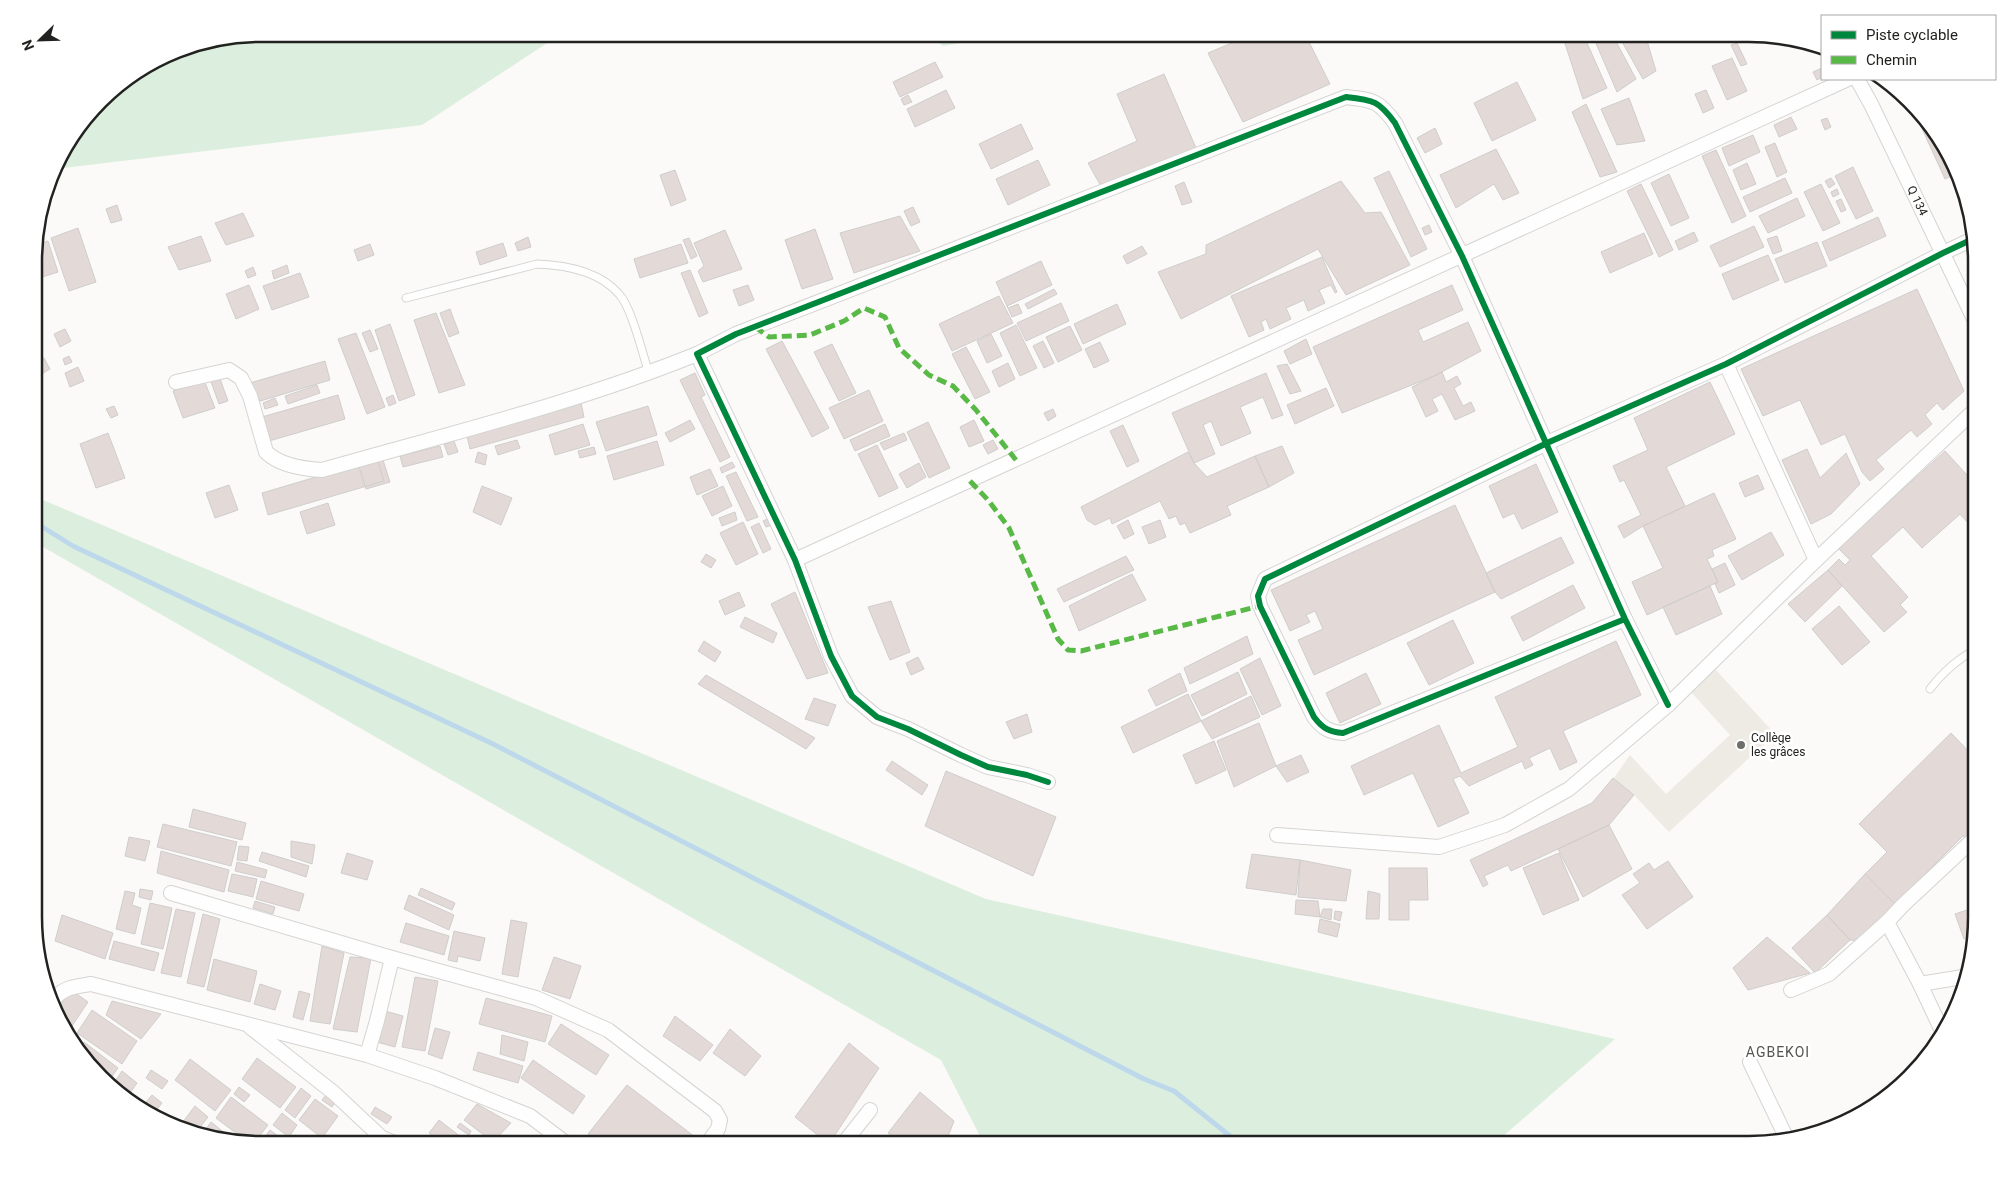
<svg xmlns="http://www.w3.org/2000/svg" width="2011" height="1178" viewBox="0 0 2011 1178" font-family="Roboto,sans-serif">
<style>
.built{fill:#eeeae4}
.green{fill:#dcefde}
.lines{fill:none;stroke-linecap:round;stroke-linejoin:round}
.stream{stroke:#bed8eb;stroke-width:5}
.building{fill:#e3dad7;stroke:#cfcdcd}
.service-casing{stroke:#d4d4d2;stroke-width:9}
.minor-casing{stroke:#d4d4d2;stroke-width:16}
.service{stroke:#fffefe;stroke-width:7}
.minor{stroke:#fffefe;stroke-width:14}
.quiet{stroke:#58b947;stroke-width:5;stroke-dasharray:10 5;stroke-linecap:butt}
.cycleway-casing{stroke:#fff;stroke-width:9}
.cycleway{stroke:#00873e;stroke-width:6}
.poi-dot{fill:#6e6e6c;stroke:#fff;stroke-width:2}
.labels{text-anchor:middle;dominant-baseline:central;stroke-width:5;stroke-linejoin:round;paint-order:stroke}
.street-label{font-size:12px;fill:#222220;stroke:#fff}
.poi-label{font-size:12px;fill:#222220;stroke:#fff;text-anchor:start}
.neighbourhood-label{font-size:14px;letter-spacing:1px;fill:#565551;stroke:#fff}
.rim{fill:none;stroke:#222220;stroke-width:2.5}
</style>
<rect width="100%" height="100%" fill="#fcfaf8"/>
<!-- built -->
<path class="built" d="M1715,669L1775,734L1669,832L1634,795L1614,778L1630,755L1666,794L1730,735L1691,692Z"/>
<!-- green -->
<path class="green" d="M261,34H561L422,125L55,169L57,160L111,90L174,51Z
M927,34H1011L943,46Z
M36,497L986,899L1615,1039L1494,1144H984L941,1060L36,543Z"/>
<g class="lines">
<!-- stream -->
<path class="stream" d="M36,523L73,546L493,744L1144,1079L1174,1091L1240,1144"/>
</g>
<!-- building -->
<path class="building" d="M1253,34H1305L1330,84L1243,122L1208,53Z
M1358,34H1378L1362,41Z
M1562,34H1583L1607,88L1583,99Z
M1592,34H1612L1636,79L1617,92Z
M1635,34H1645L1656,71L1643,79L1621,40Z
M1667,34H1688L1670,42Z
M1726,34H1744L1729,40Z
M1753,35L1765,36V37L1756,41Z
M1737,43L1747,64L1741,66L1731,45Z
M1732,58L1747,91L1727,100L1712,66Z
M935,62L943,77L900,97L893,82Z
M1822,68V77L1817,80L1813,72Z
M1164,74L1196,148L1102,188L1088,163L1137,141L1117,94Z
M1517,82L1536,120L1492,141L1474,103Z
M946,90L955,108L915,127L907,109Z
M1706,90L1714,108L1703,113L1695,94Z
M908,95L912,102L904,105L901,99Z
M1629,98L1645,141L1617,145L1601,109Z
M1586,104L1617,172L1600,177L1572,112Z
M1914,111L1939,135L1958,173L1945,179Z
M1791,117L1797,129L1779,137L1774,125Z
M1827,118L1831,127L1825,130L1821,120Z
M1021,124L1033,149L991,169L979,144Z
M1435,128L1442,144L1425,153L1417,138Z
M1753,135L1760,152L1729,166L1722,148Z
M1775,143L1787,172L1777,177L1765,147Z
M1496,149L1519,193L1503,200L1494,184L1456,208L1440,175Z
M1716,150L1746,216L1732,223L1702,156Z
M1038,160L1050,185L1008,205L996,179Z
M1747,163L1756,184L1741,190L1733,170Z
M1853,167L1873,211L1856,219L1835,176Z
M675,170L686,200L671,206L660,175Z
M1389,171L1427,249L1411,257L1374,178Z
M1669,174L1689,218L1671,226L1651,183Z
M1785,178L1792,193L1750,212L1743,197Z
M1831,178L1835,184L1829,188L1825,181Z
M1341,181L1365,213L1381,212L1410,265L1346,295L1318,249L1181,319L1158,272L1206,254V245Z
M1184,182L1192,202L1182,205L1175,186Z
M1641,184L1673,250L1659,257L1627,191Z
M1821,184L1840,223L1823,231L1804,192Z
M1837,189L1839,194L1833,197L1831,192Z
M1966,192L1971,215L1965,218L1957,196Z
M1797,198L1805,216L1768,233L1759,216Z
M1841,199L1846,210L1841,212L1836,201Z
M117,205L122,220L111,223L106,209Z
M913,207L920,222L911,226L904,211Z
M243,213L254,236L226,245L215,223Z
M41,215L45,228L36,231Z
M900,216L920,251L854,273L840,233Z
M1878,217L1886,236L1830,261L1822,242Z
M1429,225L1432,232L1425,235L1422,228Z
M1754,226L1764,247L1720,267L1710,246Z
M78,228L96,282L69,291L51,238Z
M815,229L833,279L802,289L785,240Z
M725,230L742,269L703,282L698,271L704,266L694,243Z
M1694,232L1698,241L1679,250L1675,241Z
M1644,233L1653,254L1610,273L1601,252Z
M201,236L211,261L179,270L168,247Z
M1777,236L1782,251L1773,254L1767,239Z
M528,237L531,247L518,251L515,243Z
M689,238L697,256L691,259L683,240Z
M48,241L58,272L36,279V245Z
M1817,242L1827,266L1785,283L1775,259Z
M503,243L507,256L480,265L476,252Z
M370,244L374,255L358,261L354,250Z
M681,244L688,263L640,278L634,259Z
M1142,246L1147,254L1127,264L1123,256Z
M1768,255L1779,280L1733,300L1722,274Z
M1322,257L1337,292L1335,293L1331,285L1319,290L1325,303L1308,311L1304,300L1286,308L1291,319L1270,329L1266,319L1261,322L1264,330L1249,337L1231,296Z
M1041,261L1052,285L1007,306L996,282Z
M287,265L289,273L274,279L272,271Z
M253,267L256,275L248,278L245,271Z
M690,270L708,313L699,317L681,273Z
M300,273L309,297L272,310L263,286Z
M249,285L259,309L236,319L226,294Z
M748,285L754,300L739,306L733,290Z
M1452,285L1463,310L1418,330L1423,342L1468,322L1481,351L1434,376L1342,413L1313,347Z
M1054,289L1057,294L1028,309L1025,304Z
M1917,289L1964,391L1943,410L1937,403L1925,415L1932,424L1917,437L1911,430L1876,460L1884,469L1870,481L1862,472L1845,434L1821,445L1800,400L1763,416L1741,369Z
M999,296L1013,323L952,351L939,324Z
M1061,303L1069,321L1026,341L1017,323Z
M1018,304L1022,313L1012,317L1007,306L1008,308Z
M1117,304L1126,324L1083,344L1074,324Z
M450,309L459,333L449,337L440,313Z
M436,313L465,385L439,393L414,320Z
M390,324L415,395L399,401L375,330Z
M1016,325L1037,368L1020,376L1000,333Z
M1070,326L1082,350L1058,362L1046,337Z
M65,329L71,341L60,347L54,334Z
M370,330L378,349L370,352L362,333Z
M356,333L385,407L367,414L338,339Z
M991,334L1002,356L987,363L977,341Z
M1306,339L1312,354L1290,364L1284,351Z
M782,341L829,428L812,437L766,349Z
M1043,341L1054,363L1044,368L1033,346Z
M1100,342L1109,361L1094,368L1085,349Z
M832,344L856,393L839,401L814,352Z
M966,347L990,392L975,399L952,354Z
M69,356L72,362L65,365L63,359Z
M44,358L50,369L40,375L36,362Z
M325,361L330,380L257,402L250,383Z
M1008,363L1015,379L999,387L992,371Z
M1287,364L1301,391L1290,394L1277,366Z
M78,367L84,381L70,387L65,373Z
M1442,372L1446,382L1457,376L1461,384L1454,388L1463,406L1471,402L1475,411L1455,420L1442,394L1432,399L1438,411L1426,417L1412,387Z
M218,373L228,401L219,404L209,376Z
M695,373L705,395L701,397L730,457L720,462L680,380Z
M1266,373L1283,415L1272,419L1263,397L1240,407L1251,433L1221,446L1211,421L1203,425L1215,454L1194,463L1172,413Z
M204,380L215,408L183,418L173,391Z
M1710,382L1735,434L1666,467L1685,506L1643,526L1624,538L1618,526L1641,515L1624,480L1620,482L1613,466L1648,450L1634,418Z
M317,385L320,393L288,404L285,396Z
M1326,388L1334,406L1295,424L1287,405Z
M869,390L883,421L844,439L829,408Z
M338,395L345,419L269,441L262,417Z
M393,395L396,403L389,406L386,398Z
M275,398L278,405L265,409L263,403Z
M581,403L584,417L470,449L467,436Z
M114,406L118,415L111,418L106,409Z
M648,406L657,435L606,451L596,422Z
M1053,409L1056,416L1048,421L1044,413Z
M690,420L695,429L670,442L665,433Z
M974,420L984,441L969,447L960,427Z
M928,422L950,468L929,478L907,432Z
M583,424L590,445L555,455L549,435Z
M885,424L890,436L855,451L850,440Z
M1123,425L1139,461L1127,467L1110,431Z
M108,433L125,478L96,488L80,444Z
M904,433L907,440L884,450L880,443Z
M517,440L520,448L498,455L495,446Z
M993,440L998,449L988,454L983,445Z
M454,441L458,452L448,455L444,444Z
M657,441L664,465L614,480L607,456Z
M877,445L898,488L879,497L858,454Z
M440,446L443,457L403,467L400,456Z
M1282,446L1294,473L1269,487L1255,456Z
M594,447L596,454L580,458L578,451Z
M1807,449L1820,478L1846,453L1860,484L1831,514L1811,524L1782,460Z
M1945,451L1977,486V533L1960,514L1922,548L1903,527L1871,556L1908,597L1900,605L1907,612L1884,632L1828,570L1839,559L1845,565L1850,560L1838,548Z
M478,452L487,455L485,465L475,462Z
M1188,452L1194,463L1207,477L1255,456L1269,487L1227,506L1231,515L1190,533L1185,523L1180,525L1176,516L1169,519L1160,501L1112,524L1110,518L1095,525L1087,520L1081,507Z
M377,459L384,481L268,515L262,493Z
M383,460L390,482L366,489L359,467Z
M732,462L735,467L722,473L720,468Z
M919,463L926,477L907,488L899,474Z
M1536,464L1558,512L1522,529L1514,513L1503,518L1489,486Z
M710,469L718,486L697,495L690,477Z
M736,472L758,517L747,521L726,476Z
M1758,475L1764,489L1745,497L1739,483Z
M229,485L238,510L215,518L206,493Z
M482,486L512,498L501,525L473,512Z
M723,486L732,506L712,516L702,496Z
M1714,493L1736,539L1712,550L1714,556L1707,559L1718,582L1647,615L1632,582L1663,568L1643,526Z
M328,503L335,525L307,534L300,512Z
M1455,505L1495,592L1314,675L1298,640L1323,629L1315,611L1306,615L1310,622L1290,631L1271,590Z
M735,512L737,520L722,526L719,518Z
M769,518L772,525L766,527L763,521Z
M1128,520L1134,534L1124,539L1117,526Z
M1160,520L1166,537L1149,544L1142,527Z
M743,522L758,554L736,565L720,533Z
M759,523L771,549L763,553L751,527Z
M1771,532L1784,555L1742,580L1728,556Z
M1561,537L1574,563L1501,599L1495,592L1486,573Z
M706,554L716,560L711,568L701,562Z
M1126,556L1134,570L1064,602L1057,589Z
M1725,563L1735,585L1719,593L1715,584L1718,582L1712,569Z
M1828,570L1842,586L1805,622L1788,604Z
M1132,574L1146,600L1079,631L1069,606Z
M1573,585L1585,608L1523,641L1511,617Z
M1710,586L1722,614L1676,635L1663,607Z
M739,592L745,606L725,615L719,601Z
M795,592L828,673L807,679L771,604Z
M891,601L910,652L890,660L868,607Z
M1839,606L1870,642L1842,665L1812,629Z
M745,617L777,633L773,643L740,627Z
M1453,620L1474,663L1429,685L1407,643Z
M1247,636L1253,654L1190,684L1184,668Z
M704,641L721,652L715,662L698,651Z
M1616,641L1641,695L1563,731L1577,762L1560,770L1550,748L1529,758L1533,765L1525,769L1522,761L1469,786L1460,776L1453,779L1469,813L1438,827L1413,773L1364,795L1351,766L1439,725L1461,773L1518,747L1495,697Z
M918,657L924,669L911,675L906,663Z
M1260,658L1281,706L1262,715L1240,669Z
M1238,672L1247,694L1202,716L1191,695Z
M1180,673L1187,691L1156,706L1148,690Z
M1366,673L1381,704L1340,723L1326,693Z
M706,675L815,738L806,749L698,684Z
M1188,694L1201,721L1133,753L1121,727Z
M1251,696L1260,717L1212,739L1201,721Z
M814,698L836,705L828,726L805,719Z
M1027,714L1032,732L1014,739L1006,722Z
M1259,723L1276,766L1234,787L1217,741Z
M1951,733L1977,760V830L1969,838L1963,836L1895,904L1865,874L1887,852L1859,824Z
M1214,741L1226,770L1196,784L1183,755Z
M1301,755L1309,772L1287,782L1276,766Z
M892,761L928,785L922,795L886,770Z
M946,771L1056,817L1033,876L925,826Z
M1613,778L1634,795L1609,825L1511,871L1508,865L1484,876L1488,884L1483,887L1470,860L1592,803Z
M193,809L246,823L242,840L189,827Z
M163,824L237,842L231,866L157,847Z
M1609,825L1632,869L1583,897L1558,849Z
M129,837L150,841L145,861L125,856Z
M291,841L315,845L312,864L291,857Z
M239,846L249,847L247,861L237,860Z
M161,851L229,870L224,892L157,873Z
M262,852L309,866L306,877L259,861Z
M347,853L373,861L367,880L341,873Z
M1559,853L1579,900L1543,915L1523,868Z
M1252,854L1300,860L1296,895L1246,888Z
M1300,860L1351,870L1346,901L1298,897Z
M1668,861L1693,897L1647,929L1622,895L1640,883L1633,874L1649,863L1654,870Z
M237,862L267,870L265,878L235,871Z
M1389,868H1427L1428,900H1409V920H1389Z
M232,874L257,879L253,897L228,891Z
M1865,874L1895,904L1864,941L1850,940L1827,915Z
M261,881L304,894L299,911L256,899Z
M421,888L455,903L452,910L418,895Z
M140,889L153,891L151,900L139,897Z
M125,891L135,893L132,905L141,908L135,934L116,929Z
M1368,891L1380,894L1379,919H1366Z
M409,895L454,915L449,930L404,909Z
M1296,900L1318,901L1320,917L1295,914Z
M255,901L275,907L273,914L253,908Z
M150,903L172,908L163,949L141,944Z
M1973,908L1977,911V931L1964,939L1955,914Z
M176,909L195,913L181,977L161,973Z
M1323,909H1332L1331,920L1320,917Z
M1335,911L1342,912L1340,921L1334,919Z
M203,914L220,919L204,987L187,983Z
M62,915L113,933L105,959L55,941Z
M1827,915L1850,940L1815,973L1792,948Z
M1320,919L1340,924L1337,937L1318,932Z
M511,920L527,923L518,977L502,974Z
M406,923L449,936L444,955L400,942Z
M454,931L485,938L480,961L458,956L457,962L448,960Z
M1767,937L1810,973L1748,990L1733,968Z
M114,941L159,953L154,971L109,959Z
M322,946L344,953L330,1024L310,1021Z
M350,957L371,958L357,1032L333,1029Z
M554,957L581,966L570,999L542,990Z
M214,959L257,971L250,1002L207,990Z
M415,977L438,981L425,1051L402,1047Z
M260,984L281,991L275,1010L254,1004Z
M71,990L88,1002L68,1032L59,1008Z
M299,991L310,994L303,1020L293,1017Z
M486,998L552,1016L545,1042L479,1024Z
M112,1001L161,1014L141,1039L106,1015Z
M92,1010L137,1041L122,1064L77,1033Z
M385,1011L403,1016L395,1047L377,1042Z
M675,1016L713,1045L700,1061L663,1036Z
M561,1024L609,1055L596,1075L548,1044Z
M435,1028L450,1032L442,1059L428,1054Z
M730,1029L761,1056L745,1076L713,1053Z
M502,1035L528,1042L524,1061L500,1054Z
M84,1042L118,1068L110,1079L79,1049Z
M849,1043L879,1068L829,1144L795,1117Z
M478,1052L523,1066L518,1083L473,1070Z
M257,1058L296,1087L280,1108L242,1079Z
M190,1059L231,1090L215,1111L175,1080Z
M533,1060L585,1096L573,1114L521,1078Z
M151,1070L168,1081L162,1089L146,1078Z
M122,1071L137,1083L128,1096L114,1083Z
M627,1085L703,1143L702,1144H604L588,1134Z
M239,1087L250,1095L244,1102L234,1094Z
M301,1088L311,1096L295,1118L285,1110Z
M920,1092L954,1121L945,1144H901L888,1133Z
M327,1094L336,1101L332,1107L322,1100Z
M152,1095L162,1103L152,1116L141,1108Z
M231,1097L268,1125L254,1143H249L216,1118Z
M315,1099L338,1116L322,1138L299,1120Z
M477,1104L511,1123L493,1142L464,1120Z
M195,1106L208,1117L195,1134L179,1127Z
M375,1107L392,1117L387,1124L371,1114Z
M282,1113L297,1125L289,1137L273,1125Z
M439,1120L470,1144H444L429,1133Z
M211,1122L235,1141L201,1136Z
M460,1123L471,1131L469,1135L457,1127Z
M270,1130L289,1144H260Z
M313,1137L320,1143L319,1144H308Z
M479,1137L488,1144H479L475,1141Z"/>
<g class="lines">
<defs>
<path id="service" d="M406,298L537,264C565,265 599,271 619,294C632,308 642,353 649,373
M1930,689C1943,672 1957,659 1977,649"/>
<g id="minor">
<path id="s1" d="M1857,79L1871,104L1977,325"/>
<path d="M1726,364L1816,560"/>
<path d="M176,382L229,370L241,378L250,396L266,452C279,465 305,469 322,470C448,434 576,403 697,354"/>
<path d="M795,560L1848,79"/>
<path d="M1625,619L1343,733C1330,732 1323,729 1314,717L1260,606L1258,596L1265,579L1547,443L1726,364L1943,253L1975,238"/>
<path d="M1048,782L1027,775L988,767L961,755L908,729L877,717L852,696L831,656L795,560L697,354L736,334L1346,97C1374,100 1379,101 1395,123L1462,256L1625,619L1668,705"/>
<path d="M1277,835L1439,847L1505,825L1569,789L1668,705L1816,560L1977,408"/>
<path d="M171,893L392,958L536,998L608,1030L715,1111L720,1120L718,1129L707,1144"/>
<path d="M1920,984L1963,977"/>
<path d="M1791,990L1829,974L1887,922"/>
<path d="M55,998C64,987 78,986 91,984L367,1055L435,1078L530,1116L567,1144"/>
<path d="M250,1027L334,1093L382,1138L397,1144"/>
<path d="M1944,1035L1920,984L1887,922L1902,906L1977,836"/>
<path d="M367,1055L377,1021L392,958"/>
<path d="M1750,1062L1786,1137"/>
<path d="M843,1144L870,1110"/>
</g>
</defs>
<!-- service casing -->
<use href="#service" class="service-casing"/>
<!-- minor casing -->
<use href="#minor" class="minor-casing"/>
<!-- service -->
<use href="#service" class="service"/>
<!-- minor -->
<use href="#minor" class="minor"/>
<!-- quiet -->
<path class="quiet" d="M755,327L769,337L810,335L844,321L864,308L885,317L899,348L929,375L953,386L976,410L1016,460
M970,481L988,500L1009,528L1058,639L1068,650L1081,651L1260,606"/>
<defs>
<path id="cycleway" d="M1625,619L1343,733C1330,732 1323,729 1314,717L1260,606L1258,596L1265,579L1547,443L1726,364L1943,253L1975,238
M1048,782L1027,775L988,767L961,755L908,729L877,717L852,696L831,656L795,560L697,354L736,334L1346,97C1374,100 1379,101 1395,123L1462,256L1625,619L1668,705"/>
</defs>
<!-- cycleway casing -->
<use href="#cycleway" class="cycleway-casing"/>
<!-- cycleway -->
<use href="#cycleway" class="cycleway"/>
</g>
<!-- markers -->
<circle class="poi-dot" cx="1741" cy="745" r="5"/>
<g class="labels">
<!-- street labels -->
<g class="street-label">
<text stroke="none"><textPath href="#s1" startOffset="136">Q 134</textPath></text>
</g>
<!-- poi labels -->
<g class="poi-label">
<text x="1751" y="738">Collège<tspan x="1751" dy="14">les grâces</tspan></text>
</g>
<!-- neighbourhood labels -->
<g class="neighbourhood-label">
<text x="1778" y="1052">AGBEKOI</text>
</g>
</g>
<!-- crop -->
<path d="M0 0H2011V1178H0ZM261 42H1749A219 219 0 0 1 1968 261V917A219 219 0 0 1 1749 1136H261A219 219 0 0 1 42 917V261A219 219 0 0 1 261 42Z" fill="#fff" fill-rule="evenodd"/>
<path class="rim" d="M261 42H1749A219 219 0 0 1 1968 261V917A219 219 0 0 1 1749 1136H261A219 219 0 0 1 42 917V261A219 219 0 0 1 261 42Z"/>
<!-- legend -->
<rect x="1821" y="15" width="175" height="65" fill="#ffffff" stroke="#a7a7a6"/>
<rect x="1831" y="31" width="25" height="8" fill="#00873e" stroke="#a7a7a6"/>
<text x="1866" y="40" font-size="15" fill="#222220">Piste cyclable</text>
<rect x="1831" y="56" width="25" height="8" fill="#58b947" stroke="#a7a7a6"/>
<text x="1866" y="65" font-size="15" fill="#222220">Chemin</text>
<!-- north arrow -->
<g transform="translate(40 40) rotate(247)" stroke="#ffffff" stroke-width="4" paint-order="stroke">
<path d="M0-4L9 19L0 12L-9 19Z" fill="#222220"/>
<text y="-8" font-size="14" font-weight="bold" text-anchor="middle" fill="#222220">N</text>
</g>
</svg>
